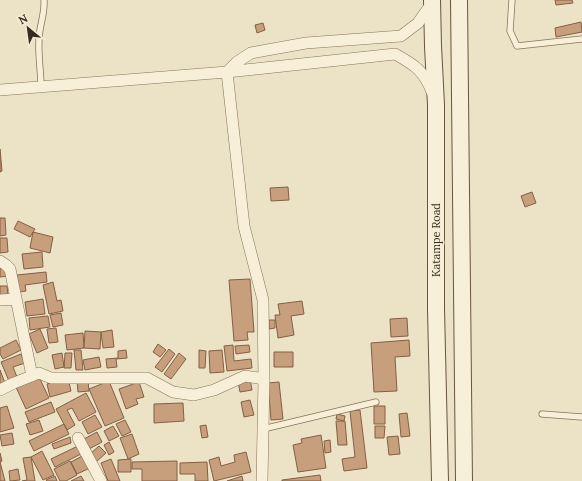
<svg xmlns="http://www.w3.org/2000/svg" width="582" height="481" viewBox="0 0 582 481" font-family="Lora,serif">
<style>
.building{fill:#c89f7d;stroke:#845f43}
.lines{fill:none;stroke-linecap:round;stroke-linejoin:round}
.lane-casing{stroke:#86745c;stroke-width:7}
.street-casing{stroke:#86745c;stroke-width:12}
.secondary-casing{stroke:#68553f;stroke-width:18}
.lane{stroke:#f7efd8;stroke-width:5.5}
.street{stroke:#f7efd8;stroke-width:11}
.secondary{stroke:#f7efd8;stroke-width:16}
.labels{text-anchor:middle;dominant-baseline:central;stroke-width:3;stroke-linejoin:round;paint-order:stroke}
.street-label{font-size:11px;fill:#372b1f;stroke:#f4ecd4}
</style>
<rect width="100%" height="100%" fill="#ece2c5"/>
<!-- building -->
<path class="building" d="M555,0H572L573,3L556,5Z
M581,22L582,32L556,37L555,28Z
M263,23L265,30L257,33L255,25Z
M0,149L2,171L0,172Z
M288,187L289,200L271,201L270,188Z
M532,192L536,203L525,207L521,196Z
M0,218H5L6,235L0,236Z
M18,221L35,229L30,237L14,229Z
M33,232L53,237L50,253L30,248Z
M0,238H7L8,252L0,253Z
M42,252L43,267L24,269L22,254Z
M0,262L7,268L8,276L0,277Z
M46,272L47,282L25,285L26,291L19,292L17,275Z
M250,279L254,332H247L248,340L234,341L229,280Z
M53,282L57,301L61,300L63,311L49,314L43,285Z
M0,286H7L8,295H0Z
M43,299L45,314L27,316L25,302Z
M302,301L304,314L291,316L294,335L278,338L275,315H280L278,304Z
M61,313L63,325L53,327L50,315Z
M48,316L50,327L30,330L29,318Z
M407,318L408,336L391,337L390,319Z
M269,320H275V328L269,329Z
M56,328L58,342L49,343L47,329Z
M40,329L48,348L37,353L29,334Z
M112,330L114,347L103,348L101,332Z
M85,331L101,332L100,349L84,348Z
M83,333L84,348L67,350L65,335Z
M16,340L21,350L3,359L0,354V348Z
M409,340L410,356L395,357L397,391L374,392L371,343Z
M158,344L166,350L160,357L153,352Z
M233,345L234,361L251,359L252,368L227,371L224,346Z
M249,345L250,352L236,354L235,346Z
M169,349L175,354L162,372L155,367Z
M74,350H81L83,370H76Z
M126,350L127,358L116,359L117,367L107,368L106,359L118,358V351Z
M199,350L206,351L205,368H199Z
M222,350L224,372L210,373L209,351Z
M274,352H293V367H274Z
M62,353L64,367L55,369L52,355Z
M65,353H72L71,368H64Z
M179,353L186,359L171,379L164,374Z
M21,354L25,363L13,367L17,377L9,381L1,362Z
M99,357L101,367L85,370L83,360Z
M0,370L5,383L0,385Z
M38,375L49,398L26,409L15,385Z
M68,378L71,391L50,397L47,384Z
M250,379L252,390L240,392L238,381Z
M88,380L89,391L78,392L77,381Z
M109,381L124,418L105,426L89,389Z
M139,382L144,397L136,399L138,404L126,409L119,389Z
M279,382L283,419L271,420L268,383Z
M86,393L96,412L79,421L72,408L67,410L75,425L67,430L56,409Z
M250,400L254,415L244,417L241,402Z
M51,402L55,412L29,422L25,412Z
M183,403L184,421L154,423V404Z
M7,406L14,428L0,432V408Z
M374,406H385V424H374Z
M360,410L367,468L344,471L342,459L355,457L350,411Z
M407,413L410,436L401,437L399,414Z
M337,414L345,416L344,421L336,419Z
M95,415L102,427L88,434L82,422Z
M39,420L43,431L30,435L26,424Z
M125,420L131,432L122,436L116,424Z
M336,421H345L347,445H338Z
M64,424L69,434L34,451L29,441Z
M206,425L208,437L202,438L200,426Z
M113,426L119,436L109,441L104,431Z
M375,426H385L384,438H375Z
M97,432L102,442L89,449L84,439Z
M12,433L14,444L2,446L0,435Z
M132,434L139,454L128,459L120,438Z
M321,435L326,468L298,472L293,445L302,443L301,439Z
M398,436L400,454L389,455L387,437Z
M70,437L71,443L54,449L52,444Z
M330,440L331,452L325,453L324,441Z
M109,442L114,452L109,455L104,445Z
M80,445L83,453L55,467L51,459Z
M99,446L106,453L96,462L90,454Z
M42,451L54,475L43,480L31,457Z
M246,452L251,472L214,481L209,460L219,457L221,466L235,462L234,455Z
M0,453L2,461L0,462L5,481H0Z
M84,455L90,468L77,474L71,462Z
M31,457L35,481H22L27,480L23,458Z
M111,459L120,481H108L101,463Z
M131,459V472H118V460Z
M70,461L77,475L66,481H60L54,469Z
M177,461V481H142V469H132V462Z
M207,462L208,481H195V474H180V463Z
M18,469L20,480L10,481L9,471Z
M320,475L321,481H282V480Z
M55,476L57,481H47L46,480Z
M81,476L84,481H71Z
M242,476L243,481H227Z"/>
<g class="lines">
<defs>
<path id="lane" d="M512,0L510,31L517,46L582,39
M41,87C41,72 38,56 39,40C39,26 45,15 44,0
M542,414L582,417
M263,429L376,402"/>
<path id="street" d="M0,90L227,72L395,54C415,65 424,71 432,92
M0,261L6,265L10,269L32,376
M0,300L16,299
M0,390L14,383L39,373L51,378H147L173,392L194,395L214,390L245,376L264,379
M78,438L101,481
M262,481L264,379L263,300L244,226L227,72L237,62L251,53L306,43L401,36L418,23L432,3"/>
<path id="secondary" d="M432,0L433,46L436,105V309L440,481
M459,0L464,481"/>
</defs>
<!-- lane casing -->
<use href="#lane" class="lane-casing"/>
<!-- street casing -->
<use href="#street" class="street-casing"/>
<!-- secondary casing -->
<use href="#secondary" class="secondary-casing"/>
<!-- lane -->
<use href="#lane" class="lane"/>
<!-- street -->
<use href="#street" class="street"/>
<!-- secondary -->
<use href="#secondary" class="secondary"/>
</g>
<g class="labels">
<!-- street labels -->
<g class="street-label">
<text transform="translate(436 240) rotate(-90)">Katampe Road</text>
</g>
</g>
<!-- north arrow -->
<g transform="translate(28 28) rotate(331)" stroke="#f4ecd4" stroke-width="3" paint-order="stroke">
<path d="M0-3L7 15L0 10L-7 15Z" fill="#372b1f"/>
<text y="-6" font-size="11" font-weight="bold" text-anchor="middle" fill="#372b1f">N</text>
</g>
</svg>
